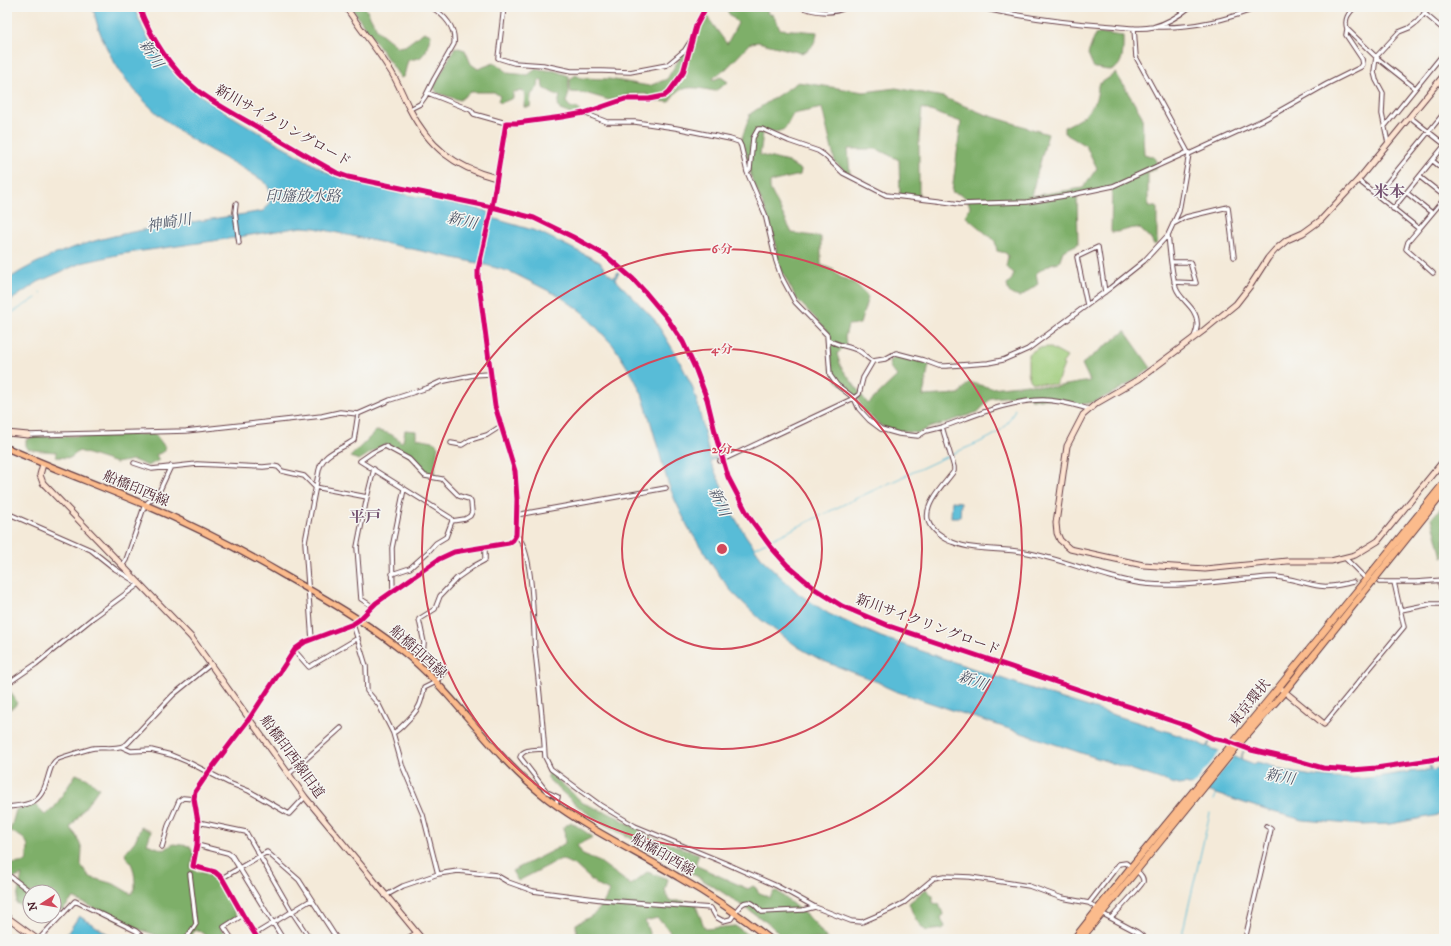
<svg xmlns="http://www.w3.org/2000/svg" width="1451" height="946" viewBox="0 0 1451 946" font-family="'IM FELL DW Pica','Noto Serif JP',serif">
<style>
.green{fill:#9ecb79;stroke:#747552}
.forest{fill:#7eaf69;stroke:#64674a}
.water{fill:#58bcd7;stroke:#516e81}
.pier{fill:#f4ead9}
.lines{fill:none;stroke-linecap:round;stroke-linejoin:round}
.stream{stroke:#58bcd7;stroke-width:1}
.street-tunnel{stroke:#d2c1b6;stroke-width:3.5;stroke-dasharray:3.5 2;stroke-linecap:butt}
.street-casing{stroke:#643d45;stroke-width:5.5}
.secondary-casing{stroke:#643d45;stroke-width:7}
.primary-casing{stroke:#643d45;stroke-width:8}
.highway-casing{stroke:#643d45;stroke-width:8}
.street{stroke:#fff;stroke-width:3.5}
.secondary{stroke:#fde4d1;stroke-width:5}
.primary{stroke:#fbbb8c;stroke-width:5.5}
.highway{stroke:#fbbb8c;stroke-width:6}
.cycleway-casing{stroke:#f6f6f2;stroke-width:8}
.cycleway{stroke:#d6006c;stroke-width:5}
.ring{fill:none;stroke:#d1495b;stroke-width:2}
.labels{text-anchor:middle;dominant-baseline:central;stroke-width:3;stroke-linejoin:round;paint-order:stroke}
.street-label{font-size:14px;fill:#4a1f2b;stroke:#f6f6f2}
.water-label{font-size:15px;font-style:italic;fill:#4f5667;stroke:#f6f6f2}
.quarter-label{font-size:16px;font-weight:bold;fill:#765472;stroke:#f6f6f2}
.centre{fill:#d1495b;stroke:#f6f6f2;stroke-width:2}
.ring-label{font-size:12px;text-anchor:middle;font-weight:bold;fill:#d1495b;stroke:#f6f6f2;stroke-width:3;stroke-linejoin:round;paint-order:stroke}
</style>
<rect width="100%" height="100%" fill="#f6f6f2"/>
<filter id="ink" filterUnits="userSpaceOnUse"><feTurbulence type="fractalNoise" baseFrequency=".025" numOctaves="2"/><feDisplacementMap in="SourceGraphic" scale="8" xChannelSelector="R" yChannelSelector="G"/><feConvolveMatrix kernelMatrix="1 2 1 2 8 2 1 2 1" color-interpolation-filters="sRGB"/></filter>
<filter id="wash" filterUnits="userSpaceOnUse"><feTurbulence type="fractalNoise" baseFrequency=".012" numOctaves="4" result="noise"/><feDisplacementMap in="SourceGraphic" scale="16" xChannelSelector="R" yChannelSelector="G"/><feGaussianBlur stdDeviation="0.9" result="paint"/><feColorMatrix in="noise" values="0 0 0 0 0 0 0 0 0 0 0 0 0 0 0 0 0 1.4 0 .05"/><feComposite in="paint" operator="in"/></filter>
<g filter="url(#wash)">
<rect width="100%" height="100%" fill="#f4ead9"/>
<!-- green -->
<path class="green" d="M1049,347L1067,357L1062,364L1064,365L1056,385L1031,382L1028,373V354L1038,348Z"/>
<!-- forest -->
<path class="forest" d="M351,7H365L378,31L398,47L405,46L424,32L431,35L426,51L420,58L408,60L404,76L401,78Z
M726,7H769L767,13L773,15L780,29L817,32C817,42 810,51 801,53L758,42L751,43L726,69L713,78V80L721,77L728,82L715,91C696,88 680,82 669,102L648,100L647,94H632L609,100L585,93L570,92V79L576,75L581,78L609,79L649,86L667,79L706,15L727,44L738,23L729,14Z
M1101,33L1123,36C1123,47 1125,68 1110,70C1105,70 1099,68 1094,68L1088,54L1095,35Z
M455,47L465,50L471,64L478,69L494,63L503,68L507,73L528,75L536,69L555,71L569,76L568,96L566,102L570,107L579,109V112L571,114L560,110L558,104L560,96C553,94 549,90 543,88L542,80H539L538,87L531,95L530,107H524L525,93L523,91L513,92V98L501,103L498,101L500,96L494,92H470L460,100L437,93L434,87Z
M1116,73L1142,116L1144,154L1154,157L1157,164L1156,169L1148,172V207H1157V244H1153L1152,240L1139,228C1129,227 1123,233 1111,232L1112,187L1077,195L1078,244L1063,251L1059,262L1051,264L1036,273L1038,284L1020,297C1011,295 1008,294 1007,284L1012,279L1014,273L1006,267L1008,256L1006,253L997,251L995,241L965,216L970,207C967,195 962,195 952,192L961,122L922,108L919,138V197L900,196L899,160L877,149H848L850,174L845,171L835,162L822,108L793,114L785,129L776,132L763,133L760,155L788,162L801,170L800,175L770,182V189L792,233L821,237V265L834,270L841,278C854,280 859,287 868,297L860,324L848,325L845,337L846,345L837,354L841,367L868,404L897,376L890,367L889,361L898,355L929,364L923,396L959,394L969,382L991,388L1028,384L1054,387L1090,381L1082,364L1125,331L1151,368C1138,379 1100,403 1083,404C1077,405 1069,401 1062,400C1052,398 1041,399 1031,399L1028,395L991,398L978,412L936,426L931,427L918,433L900,431L883,427L865,412L855,395L837,381L831,370L829,333L796,298L781,269L777,258L775,240L771,233L767,214L752,180L745,150L741,141L750,114L798,82L864,92L896,88L943,97L984,114L1048,134L1031,196L1083,188L1097,168L1086,146L1064,133V127C1084,118 1098,108 1098,85Z
M405,430L416,431V438L433,441L438,446L434,475L425,474L417,460L387,444L383,445L359,460L350,457L376,431C387,432 393,434 401,442L403,441Z
M155,434L165,447V451L156,455L159,460L148,466L133,460L116,463L79,451L70,458L56,457V452C48,451 31,451 26,448V440L33,437Z
M1444,504V556L1442,557L1432,518Z
M7,687L17,702L15,706L7,711Z
M547,770L583,803L617,817L649,836L699,854L695,865L748,889L753,886L756,888L758,892L770,898L773,892L777,891L813,921L827,939H784L769,924L722,892L669,859L604,824L581,809L548,779Z
M76,774L88,779L99,788L70,828L76,835L82,849L81,865L89,877L114,884L131,894L135,889C135,878 135,865 126,857L125,853L135,841L141,827L151,832L147,844L164,850L173,844L190,846L194,855L190,869L213,876L237,916L220,927L227,939H205V935L196,929L189,939H168L135,928L73,898L63,910L54,907V892H30V902L25,908L16,903L22,875L7,881V865L26,862C30,842 29,840 10,831L16,810L33,803L45,815L54,808Z
M571,822L593,837L577,845L583,855L600,862L631,885L647,872L668,879L665,891L669,901H694L705,929L735,926L756,939H675L664,924L657,918L645,921L651,939H577L576,924C595,915 601,911 609,891L597,885L576,866L561,859L518,881L512,871L556,849L565,843L564,827Z
M926,889L933,896V903L939,904L943,914L941,918L945,927L942,929L926,931C916,922 913,915 909,903Z"/>
<!-- water -->
<path class="water" d="M93,7H134C160,81 214,105 277,143C290,150 303,158 316,166C322,169 328,174 335,176C378,191 426,198 471,207L486,211L495,219L539,232L600,262C604,268 607,274 614,277L618,272L619,273L615,279L654,319L677,356L692,386L698,405L710,459L717,456L718,458L710,461L725,493L729,508L746,536L763,560L799,594L829,614L881,637L1050,695L1169,732L1197,742L1206,747L1210,741L1208,747L1240,759L1244,750L1241,759L1254,764L1257,762L1276,767L1278,769C1309,777 1343,781 1375,777C1394,775 1412,770 1430,771L1429,764H1430L1432,771L1444,767V814L1390,824L1362,825L1303,820L1266,810L1186,784L1178,785L895,691L884,686L883,684L821,660L798,647L760,619L732,592L714,568L688,527L675,500L668,483L650,420L642,394L633,376L613,345L582,312L561,297L511,272L482,264L315,228L302,227L244,236L235,239L234,238L121,254L81,263L38,282L7,303V280C80,230 178,226 263,211C273,202 273,193 265,182C242,166 215,154 191,139C145,110 103,62 93,7Z
M952,501L961,502L960,517H951Z
M79,916L116,939H73L67,934Z"/>
<!-- pier -->
<path class="pier" d="M1221,750L1235,755L1205,793L1191,788Z"/>
<g class="lines">
<!-- stream -->
<path class="stream" d="M40,292L41,294
M7,316L36,298
M952,454C967,447 989,440 1001,430C1007,425 1011,417 1015,409
M754,548L855,499L950,455
M1214,800L1216,795
M1181,939L1210,813"/>
</g>
</g>
<g filter="url(#ink)">
<g class="lines">
<!-- street-tunnel -->
<path class="street-tunnel" d="M1353,582H1364"/>
<defs>
<path id="street" d="M504,7L498,58L514,63L543,65L571,71H602L630,72L667,65L685,50L690,42
M800,7C816,12 831,15 847,7
M977,7C1021,17 1065,23 1110,26C1123,27 1139,30 1153,27C1165,24 1180,15 1190,7
M1355,7C1348,14 1344,19 1347,29L1376,57L1415,88
M1424,13L1444,30
M1156,27C1190,28 1227,20 1259,7
M428,93L471,110L474,114L506,123
M410,109L420,104L425,97L434,79L454,44C456,27 444,15 431,7
M584,113L607,122H635L676,128L730,139L739,142L741,146L747,172L765,214L776,261L781,276L795,302L827,335L830,375L837,385L854,398L859,409L869,420L881,429L899,434L918,436L926,431L942,427L954,467V471C945,484 924,503 928,520C930,530 943,539 952,542C974,551 1000,548 1024,552C1065,559 1104,579 1146,584C1180,587 1213,582 1246,579C1255,579 1264,577 1273,577C1290,577 1304,584 1320,586C1331,588 1343,584 1353,582
M1410,117L1444,144
M1385,126L1444,53
M1388,143L1382,114L1383,93L1376,80L1374,72L1376,57L1399,32L1409,28L1417,22L1430,7
M1189,154L1265,119L1327,84L1361,67L1363,64L1362,59L1346,35L1347,29
M1433,161L1444,170
M747,172L750,169L753,138L758,129H762L789,141L818,151L824,155L843,173L886,195L938,201L960,204L1027,202L1070,195L1113,186L1188,152
M1420,177L1444,196
M1358,180L1419,229L1408,242L1406,249L1433,273
M1407,193L1432,213
M1377,195L1444,113
M236,204L235,212L239,243
M1393,209L1444,146
M1173,224L1186,217L1228,207L1234,257
M1419,229L1444,199
M1168,235C1170,252 1171,271 1176,288C1180,300 1197,308 1197,322C1198,327 1196,332 1194,337
M1171,262H1190L1196,283L1174,282
M1087,305L1077,257L1098,247L1105,292
M828,340C837,345 847,346 857,350C863,352 867,359 873,361L885,359L896,353L923,360L939,366H946L988,363L1003,360L1017,354L1028,349L1110,288L1144,261L1168,235L1179,211L1189,154L1136,57L1134,28
M942,427C974,416 1009,400 1043,400C1059,400 1074,405 1089,409
M28,435L186,431L322,416L340,412L358,414L390,400L427,388L440,382L473,375L490,374
M451,443L462,445L470,440L487,435L501,426
M720,461L854,398L859,394L863,378L873,361
M134,463L152,469L197,464L263,467L273,466L278,467L282,471L304,476L315,487L367,497L357,547L361,599L372,606
M367,497L374,469
M7,513L91,550L115,569L139,584L94,617L36,664L7,684
M516,515L666,488
M516,535C534,547 533,627 535,650C539,686 543,721 545,757L551,769L600,805L635,826L725,863L777,886L815,907L851,921L862,922L890,910L905,902L934,878L944,876L970,877L1029,886L1062,898L1089,903L1095,907
M1345,558L1367,580
M122,566L126,560L143,510L145,505L159,492L171,466
M392,574L410,568L428,552L436,543L446,537L452,521L451,518L360,461L373,452L385,446L409,459L425,476L442,479L459,496L469,499L471,502L472,512L470,516L465,519L452,521
M1440,581L1441,588L1444,592
M1379,582H1416L1444,580
M393,592L392,548L404,489
M1401,610L1431,604H1444
M353,624L366,666L367,691L379,705L393,733L402,765L423,815L438,874
M312,640L305,542L319,470C323,452 341,450 354,440L358,414
M294,650L309,667L358,638
M1324,724L1404,627L1394,582
M393,733C399,730 402,726 407,721C419,709 421,705 424,688L436,682L444,672L423,654L424,643L419,619L435,609L440,596L457,578L474,566L485,560V548
M122,747L131,751L151,750L171,755L188,762L229,783L249,791L289,814L305,797
M544,749C537,750 523,748 520,757L547,792L558,797L556,804
M289,774L341,728
M7,807C16,806 27,806 34,801C50,791 46,765 58,759C63,757 88,749 94,748C106,747 117,750 127,744L173,695L211,664
M198,822L246,832L292,912L310,939
M197,845L228,853L232,856L283,939
M162,847L168,826L179,801L183,798L194,799
M7,874L27,889L30,896
M222,878L267,852L299,880L337,939
M385,896L403,886L438,874L458,871L496,875L508,882L533,891L603,900L711,908L716,917L723,921L731,919C736,912 742,898 752,903C756,905 758,909 762,912L803,910L815,907
M1089,903L1119,864L1126,863L1131,867
M54,909L64,913
M1105,915L1137,932L1146,939
M1111,918C1116,913 1142,885 1143,882C1144,877 1140,874 1137,871
M255,934L311,900
M39,939L75,901L136,931L145,939
M186,939L196,924L190,874
M232,939L224,927L243,915
M258,939L243,915L222,878L215,872L193,866L197,845L198,822L194,799L195,792L208,773L249,719L295,649L305,642L353,624L359,620L376,603L439,559L454,552L509,543L513,540L516,535L517,499L515,471L495,406L478,277V270L492,207L506,123H517L562,117L584,113L625,99H649L664,96L669,92L683,73L696,26L706,7
M1245,939L1271,829L1266,826"/>
<path id="secondary" d="M346,7C359,28 375,46 388,67C397,79 402,94 409,108C429,147 454,167 496,178
M1444,75L1358,180L1321,220L1303,233L1287,240L1275,250L1268,258L1250,286L1236,304L1203,331L1139,379L1097,403L1083,415L1067,446L1056,523L1057,533L1060,540L1070,549L1143,565L1205,569L1287,561H1331L1355,555L1378,541L1444,460
M7,433L28,435
M43,464L40,475L43,483L191,637L305,797L422,939
M1279,687L1324,724
M7,917L37,939
M407,939L416,934"/>
<path id="primary" d="M7,448C52,468 98,485 143,504C193,525 241,550 287,577C326,599 364,621 400,649C455,692 491,756 548,799C589,830 635,851 678,877C710,895 741,916 770,939"/>
<path id="highway" d="M1074,939L1131,867L1279,687L1444,483
M1081,939L1243,739L1285,691L1444,492"/>
</defs>
<!-- street casing -->
<use href="#street" class="street-casing"/>
<!-- secondary casing -->
<use href="#secondary" class="secondary-casing"/>
<!-- primary casing -->
<use href="#primary" class="primary-casing"/>
<!-- highway casing -->
<use href="#highway" class="highway-casing"/>
<!-- street -->
<use href="#street" class="street"/>
<!-- secondary -->
<use href="#secondary" class="secondary"/>
<!-- primary -->
<use href="#primary" class="primary"/>
<!-- highway -->
<use href="#highway" class="highway"/>
<defs>
<path id="cycleway" d="M139,7C151,39 172,70 198,91C218,106 240,117 261,129C286,144 312,159 337,173L348,177L492,207L534,218L573,237L605,255L633,279L646,293L667,318L683,342L696,370L707,399L717,440L728,477L749,517L771,547L787,565L815,589L842,606L889,626L1187,726L1212,738L1227,741L1251,750L1291,759L1323,768L1352,770L1376,768L1444,758
M258,939L243,915L222,878L215,872L193,866L197,845L198,822L194,799L195,792L208,773L249,719L295,649L305,642L353,624L359,620L376,603L439,559L454,552L509,543L513,540L516,535L517,499L515,471L495,406L478,277V270L492,207L506,123H517L562,117L584,113L625,99H649L664,96L669,92L683,73L696,26L706,7"/>
</defs>
<!-- cycleway casing -->
<use href="#cycleway" class="cycleway-casing"/>
<!-- cycleway -->
<use href="#cycleway" class="cycleway"/>
</g>
</g>
<!-- distance rings -->
<g class="ring">
<circle cx="722" cy="549" r="100"/>
<circle cx="722" cy="549" r="200"/>
<circle cx="722" cy="549" r="300"/>
</g>
<g class="labels">
<!-- street labels -->
<g class="street-label">
<text transform="translate(283 126) rotate(29)">新川サイクリングロード</text>
<text transform="translate(136 489) rotate(23)">船橋印西線</text>
<text transform="translate(928 625) rotate(20)">新川サイクリングロード</text>
<text transform="translate(418 652) rotate(42)">船橋印西線</text>
<text transform="translate(1250 703) rotate(-51)">東京環状</text>
<text transform="translate(292 757) rotate(54)">船橋印西線旧道</text>
<text transform="translate(663 855) rotate(30)">船橋印西線</text>
</g>
<!-- water labels -->
<g class="water-label">
<text transform="translate(151 54) rotate(57)">新川</text>
<text x="303" y="196">印旛放水路</text>
<text transform="translate(462 221) rotate(13)">新川</text>
<text transform="translate(169 223) rotate(-10)">神崎川</text>
<text transform="translate(719 502) rotate(66)">新川</text>
<text transform="translate(973 681) rotate(19)">新川</text>
<text transform="translate(1280 777) rotate(10)">新川</text>
</g>
<!-- quarter labels -->
<g class="quarter-label">
<text x="1389" y="192">米本</text>
<text x="365" y="517">平戸</text>
</g>
</g>
<circle cx="722" cy="549" r="6" class="centre"/>
<g class="ring-label">
<text x="722" y="253">6 分</text>
<text x="722" y="353">4 分</text>
<text x="722" y="453">2 分</text>
</g>
<!-- margin -->
<rect width="1451" height="946" fill="none" stroke="#f6f6f2" stroke-width="24"/>
<!-- north arrow -->
<g transform="translate(42 904) rotate(258)"><circle r="19" fill="#f6f6f2" stroke="#b1a0a2"/>
<path d="M0-3L7 15L0 10L-7 15Z" fill="#d1495b"/>
<text y="-6" font-size="11" font-weight="bold" text-anchor="middle" fill="#4a1f2b">N</text>
</g>
</svg>
